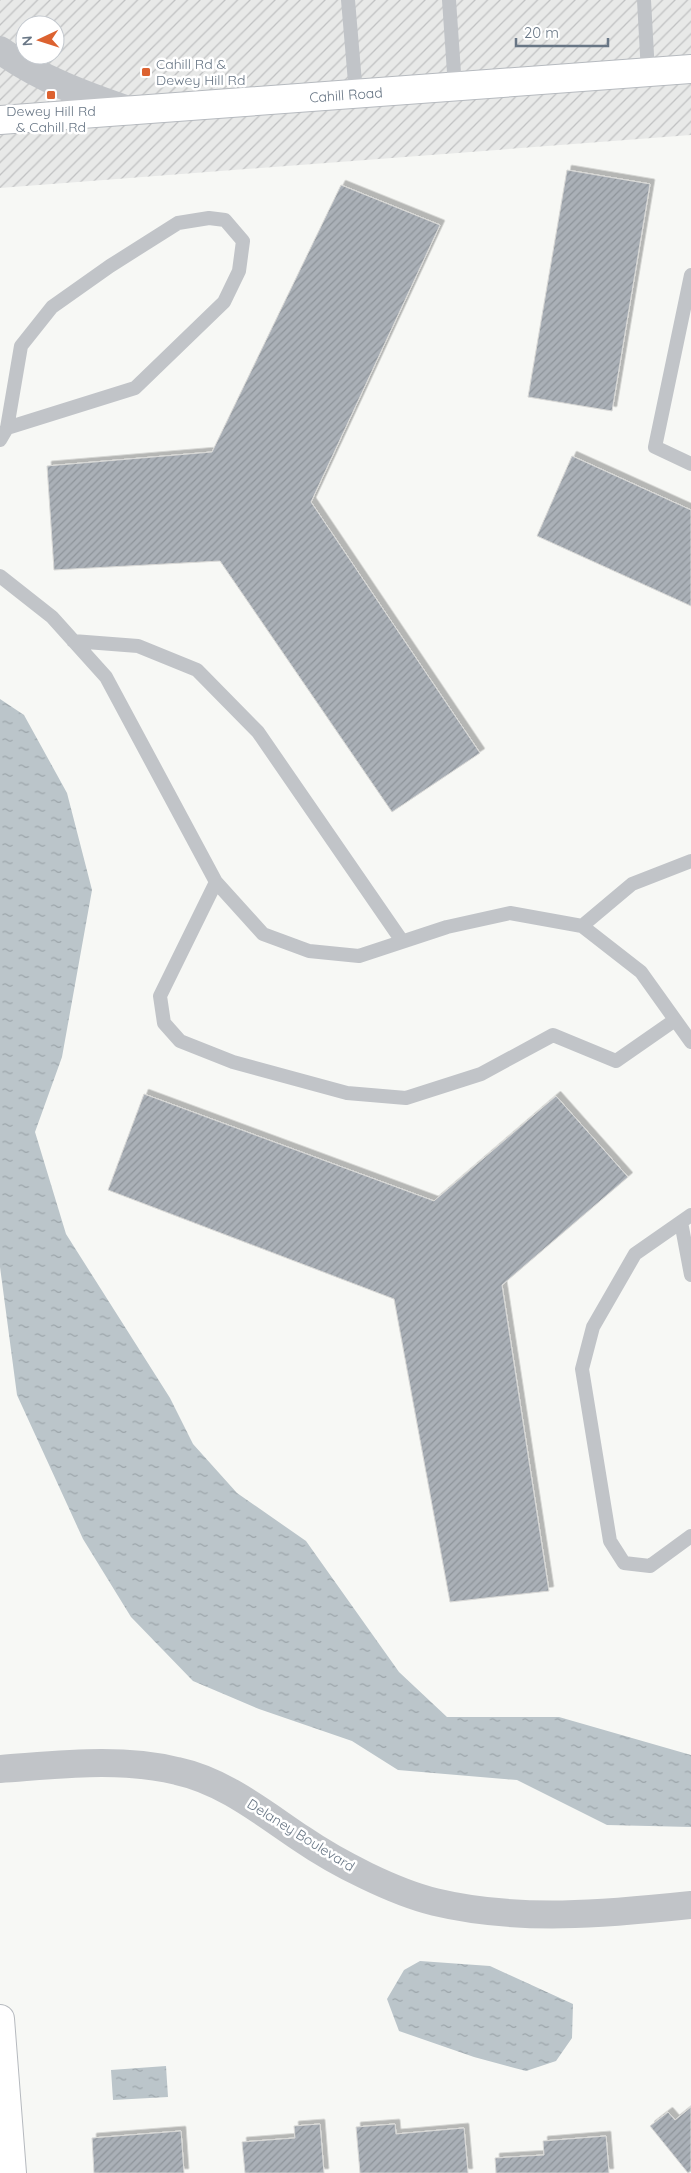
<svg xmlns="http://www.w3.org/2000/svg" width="691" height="2173" viewBox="0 0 691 2173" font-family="Quicksand,sans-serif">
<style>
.industrial{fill:url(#industrial-furrows);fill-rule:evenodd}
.water{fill:url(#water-ripples)}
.building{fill:url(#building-hatch);stroke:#d9d9d7;filter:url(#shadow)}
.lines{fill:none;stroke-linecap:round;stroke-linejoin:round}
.secondary-casing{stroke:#b6babf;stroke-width:30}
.lane{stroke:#c1c4c8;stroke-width:14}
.street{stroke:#c1c4c8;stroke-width:28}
.secondary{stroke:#fff;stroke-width:28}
.poi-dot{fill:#dc6230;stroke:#fff;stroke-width:2}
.labels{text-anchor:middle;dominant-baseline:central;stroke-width:5;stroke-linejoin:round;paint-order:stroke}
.poi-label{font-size:14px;fill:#687685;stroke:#fff;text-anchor:start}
.street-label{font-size:14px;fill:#687685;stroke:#fff}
</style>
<defs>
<pattern id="industrial-furrows" width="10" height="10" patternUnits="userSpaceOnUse" patternTransform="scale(1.25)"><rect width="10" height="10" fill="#e8e9e8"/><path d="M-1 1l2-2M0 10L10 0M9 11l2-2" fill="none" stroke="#c0c1c2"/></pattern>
<pattern id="water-ripples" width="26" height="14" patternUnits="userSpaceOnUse" patternTransform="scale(1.25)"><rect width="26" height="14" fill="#bbc5ca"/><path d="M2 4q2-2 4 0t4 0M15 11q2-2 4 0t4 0" fill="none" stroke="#9ca5aa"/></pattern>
<pattern id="building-hatch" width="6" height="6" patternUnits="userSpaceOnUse" patternTransform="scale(1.25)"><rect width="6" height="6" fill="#aab0b7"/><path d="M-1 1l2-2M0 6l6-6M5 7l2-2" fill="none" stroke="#8e949a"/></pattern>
<filter id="shadow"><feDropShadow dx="4.5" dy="-4.5" stdDeviation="0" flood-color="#0004"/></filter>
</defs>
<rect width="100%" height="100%" fill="#f7f8f5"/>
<!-- industrial -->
<path class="industrial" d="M0,0H691V135L0,188ZM25,25H55V55H25Z"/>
<!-- water -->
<path class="water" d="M0,699L24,715L67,793L92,890L62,1057L35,1132L66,1234L170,1398L193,1444L237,1493L306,1541L399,1672L447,1717H559L691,1755V1827L607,1825L517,1780L398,1770L352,1741L259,1709L193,1681L131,1617L83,1539L17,1395L0,1267Z
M420,1961L490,1966L573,2004L572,2038L556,2061L526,2071L474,2057L399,2031L387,1999L404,1970Z
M166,2066L168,2097L113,2100L111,2070Z"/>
<!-- building -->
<path class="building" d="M567,170L650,184L612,411L528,397Z
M341,185L440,225L311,502L480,753L392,812L220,561L54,570L47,466L212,452Z
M572,456L691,510V606L537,536Z
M144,1094L434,1201L556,1096L628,1177L502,1285L549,1591L450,1602L394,1299L108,1190Z
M691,2107V2171L688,2173L650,2126L668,2112L675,2120Z
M320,2124L324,2173H245L242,2142L295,2138L294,2126Z
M395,2124L396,2134L464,2128L468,2173H360L356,2127Z
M181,2131L184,2173H94L92,2138Z
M606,2136L609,2173H496L495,2158L544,2155L543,2141Z"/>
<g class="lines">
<defs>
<path id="secondary" d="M0,120L691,69
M0,2019L12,2173"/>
</defs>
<!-- secondary casing -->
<use href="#secondary" class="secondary-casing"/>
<!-- lane -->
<path class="lane" d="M348,0L356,94
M449,0L455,87
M644,0L648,73
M691,275L655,447L691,464
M0,440L7,428L21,346L52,307L110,266L178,223L209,218L225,220L243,241L239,271L224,302L135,388L7,428
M0,576L52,617L106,677L216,882L263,934L309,951L359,956L447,927L510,913L582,926L641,972L691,1042
M73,641L138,646L197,670L258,732L402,941
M216,882L160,996L164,1023L180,1041L233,1062L347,1093L406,1098L481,1074L553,1035L616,1061L675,1020
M582,926L632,884L691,861
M691,1215L635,1254L593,1327L582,1369L610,1541L624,1563L650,1566L691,1536
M681,1222L691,1275"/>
<!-- street -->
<path class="street" d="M0,50C40,79 84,95 131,111
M0,1769C58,1765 119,1757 177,1771C224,1781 263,1813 302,1839C337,1863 394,1892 435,1902C518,1922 607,1914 691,1905"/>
<!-- secondary -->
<use href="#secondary" class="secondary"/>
</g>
<!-- markers -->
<g class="poi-dot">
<rect x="141" y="67" width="10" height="10" rx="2.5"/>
<rect x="46" y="90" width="10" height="10" rx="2.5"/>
</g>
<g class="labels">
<!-- poi labels -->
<g class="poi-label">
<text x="156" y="64">Cahill Rd &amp;<tspan x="156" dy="16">Dewey Hill Rd</tspan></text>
<text x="51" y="111" text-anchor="middle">Dewey Hill Rd<tspan x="51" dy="16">&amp; Cahill Rd</tspan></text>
</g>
<!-- street labels -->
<g class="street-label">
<text transform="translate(346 95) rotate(-4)">Cahill Road</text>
<text transform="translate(301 1835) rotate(32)">Delaney Boulevard</text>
</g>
</g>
<!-- north arrow -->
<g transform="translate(40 40) rotate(266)"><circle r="24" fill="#ffffff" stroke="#c3c8ce"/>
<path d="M0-4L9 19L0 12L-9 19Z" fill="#dc6230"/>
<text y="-8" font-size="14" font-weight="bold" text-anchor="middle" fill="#687685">N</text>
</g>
<!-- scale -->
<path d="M516 38v8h92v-8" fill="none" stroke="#687685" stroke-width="2.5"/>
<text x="524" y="38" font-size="15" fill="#687685" stroke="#ffffff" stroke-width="4" paint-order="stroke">20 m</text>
</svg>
